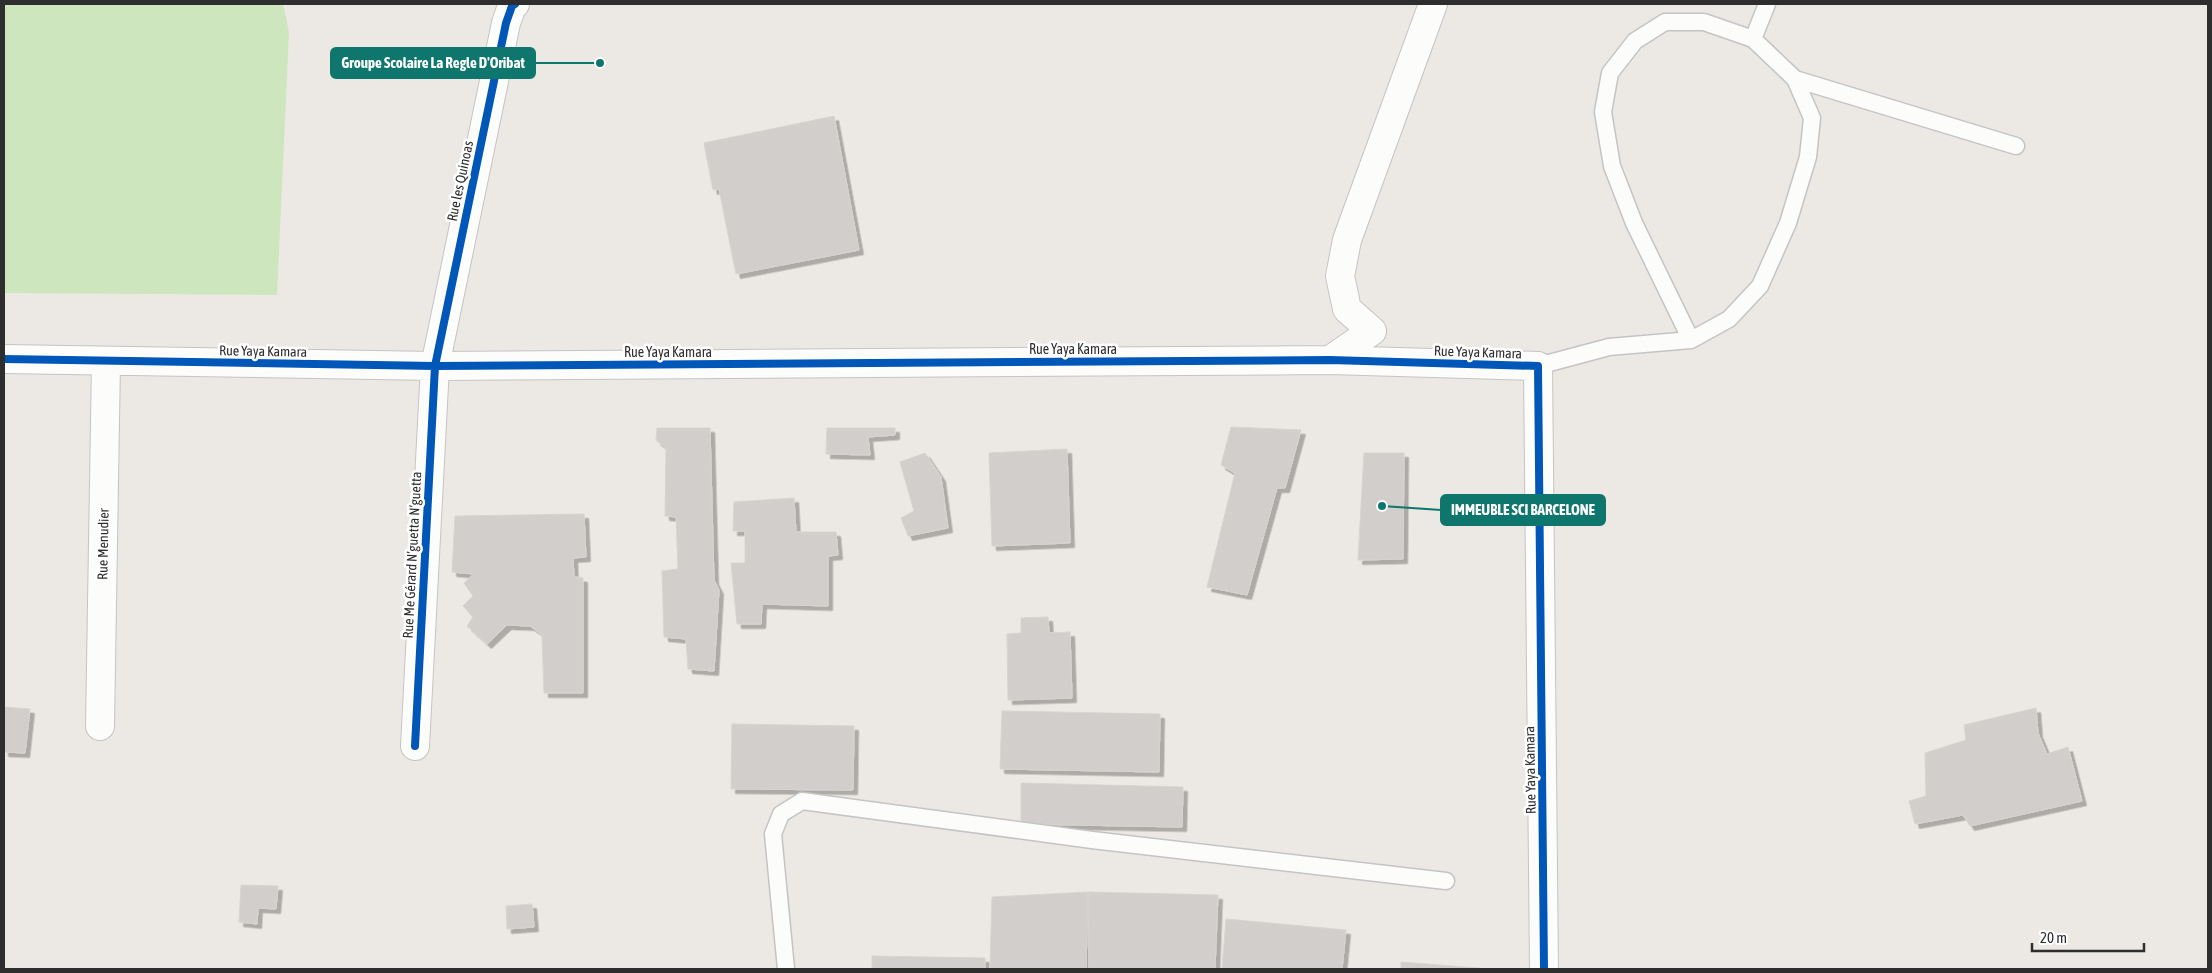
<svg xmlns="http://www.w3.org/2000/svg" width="2212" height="973" viewBox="0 0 2212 973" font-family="'Asap Condensed',sans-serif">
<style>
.green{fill:#cee6be}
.building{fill:#d1cecb;stroke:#d7d4d0;filter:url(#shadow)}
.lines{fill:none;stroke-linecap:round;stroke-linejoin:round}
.lane-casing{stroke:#c5c4c5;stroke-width:19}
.street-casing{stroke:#c5c4c5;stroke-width:30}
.lane{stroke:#fcfcfb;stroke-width:16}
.street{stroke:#fcfcfb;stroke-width:28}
.cycleway-casing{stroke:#fff;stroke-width:11}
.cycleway{stroke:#0057b8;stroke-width:8}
.labels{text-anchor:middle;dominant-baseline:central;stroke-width:5;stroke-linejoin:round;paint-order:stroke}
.street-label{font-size:14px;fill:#2e2e2e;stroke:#fff}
.leader{fill:none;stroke:#0f766e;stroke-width:2}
.callout-dot{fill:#0f766e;stroke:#fff;stroke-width:2}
.callout{fill:#0f766e;stroke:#0f766e;stroke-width:2}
.callout-label{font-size:15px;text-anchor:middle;font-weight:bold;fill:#fff}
</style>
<defs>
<filter id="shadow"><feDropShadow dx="4.5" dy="4.5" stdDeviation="0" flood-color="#0004"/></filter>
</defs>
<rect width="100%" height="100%" fill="#ece8e4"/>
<!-- green -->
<path class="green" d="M4,4H283L289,32L277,295L4,293Z"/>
<!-- building -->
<path class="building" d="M834,116L859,250L736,274L719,189L713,190L704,143Z
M1231,427L1301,430L1285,488H1277L1247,595L1207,587L1235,473L1221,465Z
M657,428H710L714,580L719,590L714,671L688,669L686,639L664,637L662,571L678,569L676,517L665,516L666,448L656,440Z
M827,428H895V435L868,437L870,455L826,454Z
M1067,449L1070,543L992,546L989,453Z
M925,453L941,477L948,528L908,536L901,518L914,511L900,462Z
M1364,453H1404L1403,559L1358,560Z
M794,498L796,532H836L838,555L828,556V606L762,604L761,624H737L731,563H745V531H733L734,502Z
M584,514L586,557L573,558L574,577L583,578V693H544L542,636L537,631L530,626L507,625L487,644L467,626L473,617L463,606L473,596L464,583L474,574L452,572L455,516Z
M1048,617L1049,633L1070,632L1072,698L1008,700L1007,634L1021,633V618Z
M4,707L30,709L25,753L4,752Z
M2036,708L2038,733L2047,754L2068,747L2082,801L1970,826L1963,815L1915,824L1909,801L1926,796L1925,753L1966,740L1964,725Z
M1002,711L1160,714L1159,772L1000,769Z
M732,724L854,726L853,790L731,789Z
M1021,783L1183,787L1182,827L1021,824Z
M241,885L278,886L276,909L258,908L257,924L239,922Z
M1088,892L1086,969H990L992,897Z
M1088,892L1218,895L1215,969H1089Z
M532,904L534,927L507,929L506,906Z
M1226,919L1346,930L1342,969H1222Z
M872,956L985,958V969H872Z
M1401,962L1490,969H1401Z"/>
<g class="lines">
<defs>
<path id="lane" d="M1753,39L1767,4
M1795,79L2016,146
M1538,366L1609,347L1691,340L1729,319L1760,286L1788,223L1808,157L1812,118L1795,79L1753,39L1704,22H1665L1635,41L1610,73L1603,112L1612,166L1634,223L1691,340
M786,969L773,834L781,814L802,801L1092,840L1446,881"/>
<path id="street" d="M4,359L435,366L1330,360L1538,366L1544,969
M1330,360L1372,331L1347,309L1340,276L1347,240L1433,4
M100,726L106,361
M415,746L435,366L506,23L512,6L515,4"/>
</defs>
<!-- lane casing -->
<use href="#lane" class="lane-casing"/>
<!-- street casing -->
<use href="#street" class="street-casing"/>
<!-- lane -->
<use href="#lane" class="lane"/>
<!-- street -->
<use href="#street" class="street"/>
<defs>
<path id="cycleway" d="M4,359L435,366L1330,360L1538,366L1544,969
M415,746L435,366L506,23L512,6L515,4"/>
</defs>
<!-- cycleway casing -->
<use href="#cycleway" class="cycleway-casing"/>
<!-- cycleway -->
<use href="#cycleway" class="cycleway"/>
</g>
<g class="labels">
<!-- street labels -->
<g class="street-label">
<text transform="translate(460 181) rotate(-78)">Rue les Quinoas</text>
<text x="1073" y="349">Rue Yaya Kamara</text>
<text transform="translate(263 351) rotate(1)">Rue Yaya Kamara</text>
<text x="668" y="352">Rue Yaya Kamara</text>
<text transform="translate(1478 352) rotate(2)">Rue Yaya Kamara</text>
<text transform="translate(103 544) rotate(-89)">Rue Menudier</text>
<text transform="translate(412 555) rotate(-87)">Rue Me Gérard N’guetta N’guetta</text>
<text transform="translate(1530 770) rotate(-91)">Rue Yaya Kamara</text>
</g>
</g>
<!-- callouts -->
<path class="leader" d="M600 63L535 63M1382 506L1441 510"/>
<g class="callout-dot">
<circle cx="600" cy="63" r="5"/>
<circle cx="1382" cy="506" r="5"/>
</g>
<g class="callout">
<rect x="331" y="48" width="204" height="30" rx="5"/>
<rect x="1441" y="495" width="164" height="30" rx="5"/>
</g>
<g class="callout-label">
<text x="433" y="68">Groupe Scolaire La Regle D'Oribat</text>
<text x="1523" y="515">IMMEUBLE SCI BARCELONE</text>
</g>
<!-- border -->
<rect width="2212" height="973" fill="none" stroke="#2e2e2e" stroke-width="10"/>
<!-- scale -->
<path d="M2032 943v8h112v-8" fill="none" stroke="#2e2e2e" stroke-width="2.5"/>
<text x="2040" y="943" font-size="15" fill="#2e2e2e" stroke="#ffffff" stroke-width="4" paint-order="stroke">20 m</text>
</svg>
